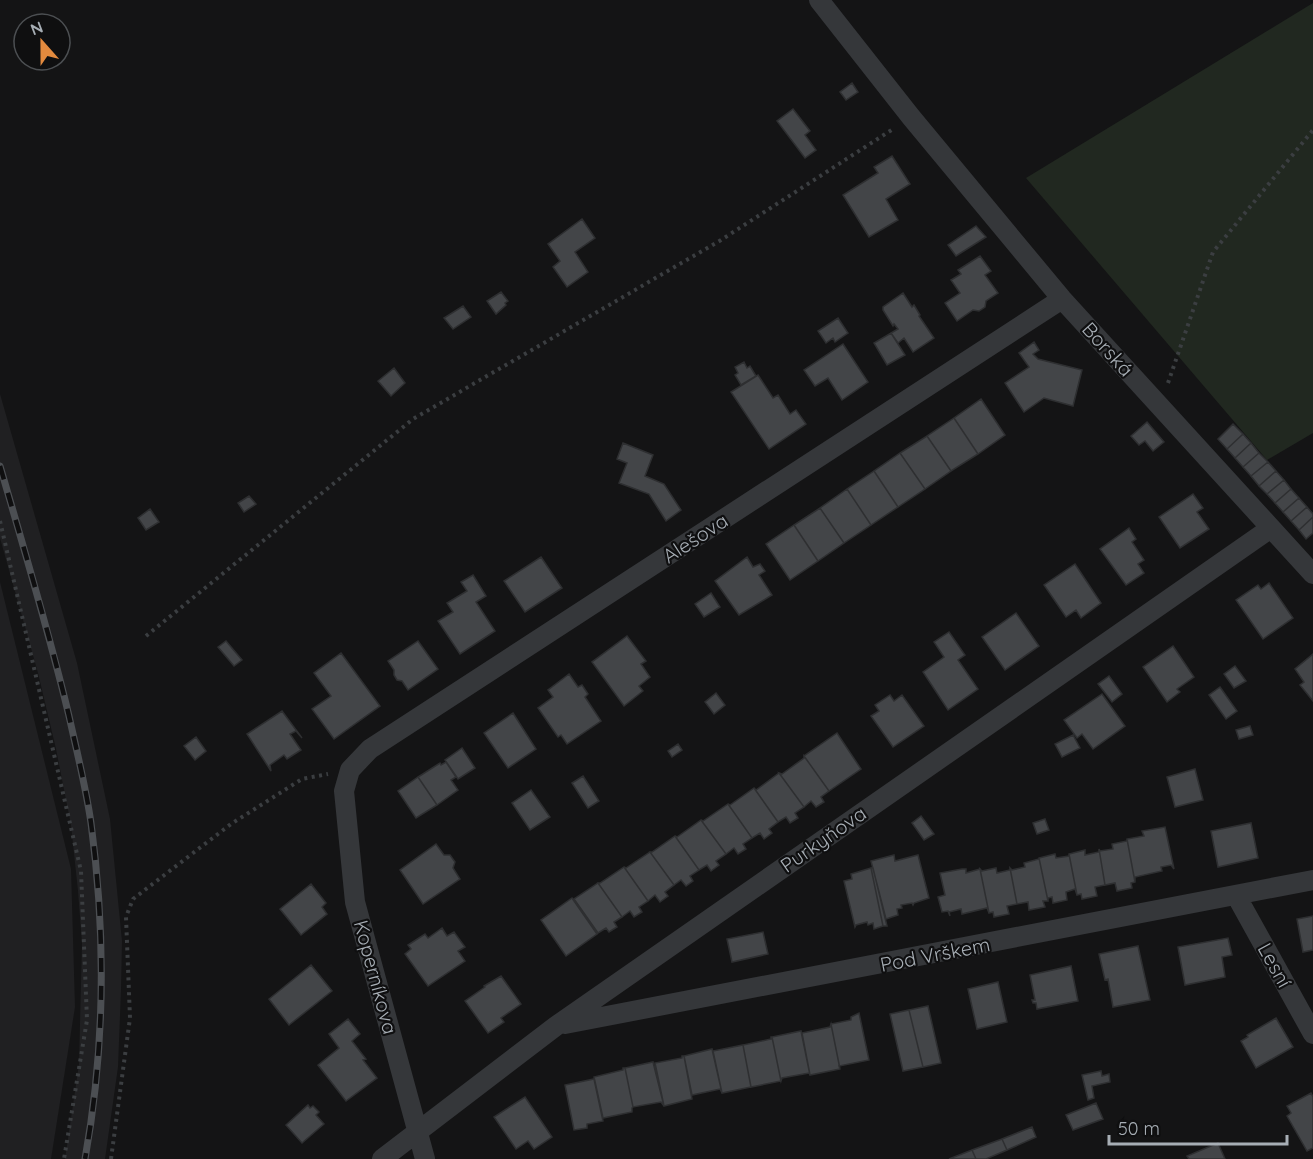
<svg xmlns="http://www.w3.org/2000/svg" width="1313" height="1159" viewBox="0 0 1313 1159" font-family="Quicksand,sans-serif">
<style>
.built{fill:#202022}
.green{fill:#212820}
.building{fill:#434548;stroke:#2e2f31;stroke-width:1.5}
.lines{fill:none;stroke-linecap:round;stroke-linejoin:round}
.path{stroke:#3b3e41;stroke-width:4;stroke-dasharray:3 4.5;stroke-linecap:butt}
.minor{stroke:#35373a;stroke-width:20}
.rail-casing{stroke:#4c4f53;stroke-width:7}
.rail{stroke:#0f0f10;stroke-width:4.5;stroke-dasharray:14;stroke-linecap:butt}
.labels{text-anchor:middle;dominant-baseline:central;stroke-width:4.5;stroke-linejoin:round;paint-order:stroke}
.street-label{font-size:20px;fill:#a7aeb5;stroke:#0f0f10}
</style>
<rect width="100%" height="100%" fill="#141415"/>
<!-- built -->
<path class="built" d="M0,394L77,663L110,819L122,941L121,990L118,1067L105,1159H65L79,1064L82,943L78,891L71,825L56,749L38,673L0,538Z
M0,582L71,869L75,1007L51,1159H0Z"/>
<!-- green -->
<path class="green" d="M1313,3V433L1267,460L1026,178Z"/>
<!-- building -->
<path class="building" d="M852,83L858,92L846,100L840,92Z
M793,109L810,131L805,135L816,150L805,158L777,121Z
M892,156L910,184L886,199L898,220L869,237L843,195L878,173L874,167Z
M582,219L595,238L575,252L588,272L567,287L553,267L560,261L548,244Z
M976,226L986,237L956,256L948,245Z
M980,256L991,271L985,275L998,293L986,301L985,307L979,311L973,310L957,321L945,303L960,293L951,280L961,274L958,270Z
M501,292L508,301L505,303L506,305L496,314L487,301Z
M903,293L912,307L914,305L920,315L919,316L934,338L913,352L904,338L898,343L891,333L898,329L894,324L893,326L883,310V307Z
M463,306L471,317L453,329L444,318Z
M838,318L848,333L835,342L833,338L826,343L818,331Z
M891,333L905,355L887,365L874,343Z
M1034,342L1039,350L1033,354L1038,359L1082,370L1073,406L1044,398L1024,412L1005,383L1029,367L1019,353Z
M843,344L868,382L842,400L828,378L815,386L804,370Z
M744,362L747,368L750,366L756,376L741,385L735,375L738,373L735,367Z
M394,368L405,383L391,396L378,381Z
M758,375L773,398L778,395L790,414L796,410L806,424L769,449L731,392Z
M981,399L1005,435L978,454L954,418Z
M954,418L978,454L951,471L927,436Z
M1147,422L1164,442L1153,451L1145,441L1139,445L1131,436Z
M1233,424L1243,434L1227,449L1218,439Z
M1243,434L1251,443L1235,458L1227,449Z
M927,436L951,471L925,489L900,453Z
M623,443L653,455L645,476L664,484L681,510L666,521L649,494L619,483L627,463L617,459Z
M1251,443L1259,453L1243,467L1235,458Z
M900,453L925,489L898,507L874,471Z
M1259,453L1268,462L1251,476L1243,467Z
M1268,462L1276,471L1259,486L1251,476Z
M874,471L898,507L871,525L847,489Z
M1276,471L1284,480L1267,494L1259,486Z
M1284,480L1291,489L1275,503L1267,494Z
M847,489L871,525L844,543L820,508Z
M1291,489L1299,498L1283,512L1275,503Z
M1193,494L1203,508L1197,512L1209,529L1180,548L1159,517Z
M249,496L256,504L244,512L238,503Z
M1299,498L1307,507L1291,521L1283,512Z
M1307,507L1313,514V517L1299,530L1291,521Z
M820,508L844,543L818,561L794,525Z
M150,509L159,522L146,530L138,518Z
M1313,517V533L1306,539L1299,530Z
M794,525L818,561L790,580L766,544Z
M1129,528L1136,539L1132,542L1144,560L1138,564L1144,573L1126,585L1100,549Z
M541,557L562,588L525,612L504,581Z
M747,557L753,567L760,564L765,571L759,575L772,595L739,615L715,581Z
M1075,564L1101,603L1081,618L1076,610L1066,617L1044,585Z
M473,575L486,596L476,602L495,631L460,654L438,621L453,612L447,603L467,591L461,582Z
M1269,583L1293,618L1263,639L1236,600L1258,585L1261,589Z
M711,593L720,607L704,617L695,604Z
M1016,613L1039,646L1005,670L982,637Z
M949,632L965,655L958,660L978,689L948,710L923,672L944,657L934,642Z
M627,636L646,661L641,664L650,677L639,686L643,691L624,706L592,662Z
M226,641L242,660L234,666L218,647Z
M418,641L438,669L408,690L402,681L397,680L394,675V670L388,661Z
M1173,646L1194,677L1177,689L1180,692L1167,702L1143,667Z
M341,653L380,706L334,739L312,709L331,696L314,673Z
M1313,654V701L1300,685L1304,682L1295,669Z
M1235,666L1246,681L1234,688L1224,674Z
M569,674L578,687L582,685L588,694L585,697L601,721L567,744L561,735L558,737L538,708L553,697L548,690Z
M1109,676L1122,694L1112,702L1098,684Z
M1220,687L1237,711L1226,719L1209,695Z
M716,693L725,705L714,714L705,702Z
M1102,694L1125,726L1093,749L1082,734L1077,738L1064,720Z
M890,695L894,701L902,695L924,726L893,747L871,716L879,711L875,705Z
M282,711L302,738L296,731L290,734L301,750L287,759L284,755L270,765L271,771L247,734Z
M513,713L536,749L508,768L484,733Z
M1250,726L1253,735L1239,739L1236,730Z
M837,733L861,769L829,791L804,756Z
M1073,735L1080,748L1062,757L1055,744Z
M196,737L206,751L195,760L184,746Z
M678,744L682,750L672,757L668,751Z
M462,748L475,768L458,779L445,760Z
M804,756L829,791L821,797L824,802L816,807L811,801L804,807L779,773L782,774L804,758Z
M446,762L456,777L451,780L458,790L437,805L418,777L440,763L441,765Z
M1195,769L1203,800L1175,807L1167,777Z
M779,773L804,807L795,813L798,818L790,823L786,817L778,822L754,788L756,790Z
M583,776L599,801L588,808L572,783Z
M418,777L437,805L416,818L398,791Z
M754,788L778,822L769,829L772,833L764,839L760,833L752,838L728,804L730,805Z
M531,790L550,817L530,830L512,803Z
M728,804L752,838L743,844L746,849L738,854L734,848L726,854L701,820L703,821Z
M921,816L934,834L924,840L912,823Z
M1045,819L1049,830L1037,834L1033,823Z
M701,820L726,854L716,861L719,865L711,871L707,865L699,870L675,836L677,837Z
M1251,823L1258,858L1218,867L1211,831Z
M1165,827L1174,869L1171,865L1161,867L1162,871L1135,877V882L1127,839L1144,836L1142,831Z
M675,836L699,870L690,876L693,881L686,886L681,880L674,885L650,852H652Z
M1127,839L1135,882L1131,883L1132,888L1117,891L1115,883L1105,885L1099,849L1100,851L1113,849L1112,844L1127,841Z
M436,844L444,855H450L455,862L453,868L460,879L423,904L400,870Z
M1099,849L1105,885L1095,887L1097,896L1082,899L1081,894L1077,895L1069,854L1085,850V855L1099,852Z
M650,852L674,885L665,892L668,896L660,902L655,895L648,901L624,867L626,868Z
M1055,854L1056,858L1069,856V854L1077,895L1075,889L1066,892L1067,900L1053,903L1052,897L1048,898V901L1039,858Z
M894,855L895,861L918,855L929,898L914,903L913,905L912,903L901,905L902,908L897,909L898,915L886,919L871,861Z
M1039,858L1048,901H1043L1045,907L1029,910L1028,902L1017,904L1010,868L1012,870L1025,867L1024,863L1039,859Z
M624,867L648,901L639,907L642,912L634,917L630,911L622,917L598,883H600Z
M871,868L883,926L874,929L873,923L868,925L867,922L856,925L855,927L844,881L852,879L851,874Z
M871,868H873L887,926H883Z
M996,868L997,873L1010,870V868L1017,904L1007,906L1009,914L994,917L993,912L989,913L980,869L982,871Z
M962,869H966V873L980,869L989,913L987,908L962,914L961,909L949,912L950,916L948,911L942,912L938,897L945,895L940,873Z
M598,883L622,917L614,922L617,927L609,932L606,928L598,933L574,899Z
M311,884L326,903L322,907L327,914L301,935L280,909Z
M572,898L597,934L566,956L541,920Z
M1313,916V950L1303,952L1297,919Z
M442,928L447,936L454,932L465,947L458,951L465,961L428,986L405,954L411,949L408,945L425,934L428,938Z
M763,932L768,954L732,962L727,939Z
M1228,938L1232,955L1222,957L1225,977L1185,985L1178,947Z
M1138,946L1150,1000L1113,1007L1108,979L1105,980L1099,954Z
M311,965L332,991L289,1025L269,999Z
M1071,966L1078,1001L1037,1009L1036,1003H1033L1032,1000H1035L1030,975Z
M501,976L521,1004L501,1018L504,1022L488,1033L465,1001L485,987L484,986Z
M998,982L1007,1022L977,1029L968,989Z
M928,1006L941,1063L923,1067L909,1010Z
M909,1010L923,1067L903,1071L890,1014Z
M859,1013L869,1060L839,1066L840,1069L831,1024L851,1020V1017Z
M1276,1018L1293,1047L1256,1068L1241,1041L1248,1037L1247,1035Z
M348,1019L360,1034L352,1041L366,1059L363,1060L377,1078L346,1101L318,1065L339,1048L329,1034Z
M831,1024L840,1069L810,1075L802,1033L830,1027Z
M801,1031L810,1075L809,1073L782,1078L781,1081L772,1037Z
M771,1037H772L781,1081L751,1087L743,1045L771,1039Z
M743,1045L751,1087L722,1093L713,1051Z
M712,1049L722,1093L720,1089L692,1095L684,1056Z
M682,1056H684L692,1099L664,1106L655,1063L682,1058Z
M653,1062L664,1106L661,1102L633,1107L625,1068Z
M623,1068H625L633,1107L632,1108V1112L603,1118L594,1077L623,1070Z
M1101,1071L1102,1076L1109,1074L1110,1082L1092,1086L1094,1098L1088,1100L1082,1075Z
M594,1079L603,1121L587,1124V1128L574,1130L565,1085Z
M1311,1093L1313,1097V1148L1307,1151L1287,1116L1291,1113L1287,1106Z
M525,1097L552,1137L534,1149L528,1141L516,1149L494,1117Z
M1096,1103L1103,1119L1073,1130L1066,1115Z
M308,1105L310,1108L313,1106L319,1112L316,1115L324,1124L302,1143L286,1125Z
M1032,1127L1036,1137L1007,1150L1002,1139Z
M1002,1139L1007,1150L986,1159H976L972,1150Z
M1218,1143L1225,1159H1189L1187,1156Z
M972,1150L976,1159H949Z"/>
<g class="lines">
<!-- path -->
<path class="path" d="M1168,383L1213,252L1313,130
M0,521L81,871L87,1020L64,1159
M146,636L413,419L721,240L893,129
M111,1159L130,1018L126,917L133,899L231,824L302,779L328,774"/>
<!-- minor -->
<path class="minor" d="M819,0L911,117L1062,299L1313,574
M1237,897L1313,1034
M565,1024L1313,880
M382,1159L556,1026L1271,528
M425,1159L355,902L344,791L350,770L370,749L1062,299"/>
<defs>
<path id="rail" d="M0,466C24,549 49,632 69,716C77,752 86,788 91,823C106,935 105,1048 85,1159"/>
</defs>
<!-- rail casing -->
<use href="#rail" class="rail-casing"/>
<!-- rail -->
<use href="#rail" class="rail"/>
</g>
<g class="labels">
<!-- street labels -->
<g class="street-label">
<text transform="translate(1108 349) rotate(48)">Borská</text>
<text transform="translate(695 538) rotate(-33)">Alešova</text>
<text transform="translate(823 839) rotate(-35)">Purkyňova</text>
<text transform="translate(935 954) rotate(-11)">Pod Vrškem</text>
<text transform="translate(1275 965) rotate(61)">Lesní</text>
<text transform="translate(376 977) rotate(75)">Koperníkova</text>
</g>
</g>
<!-- north arrow -->
<g transform="translate(42 42) rotate(339)"><circle r="28" fill="#0f0f10" stroke="#4c4f52" stroke-width="1.5"/>
<path d="M0-4.5L10 22L0 15L-10 22Z" fill="#e38a3e"/>
<text y="-9" font-size="16" font-weight="bold" text-anchor="middle" fill="#a7aeb5">N</text>
</g>
<!-- scale -->
<path d="M1109 1135v9h178v-9" fill="none" stroke="#a7aeb5" stroke-width="3"/>
<text x="1118" y="1135" font-size="18" fill="#a7aeb5" stroke="#0f0f10" stroke-width="4.5" paint-order="stroke">50 m</text>
</svg>
